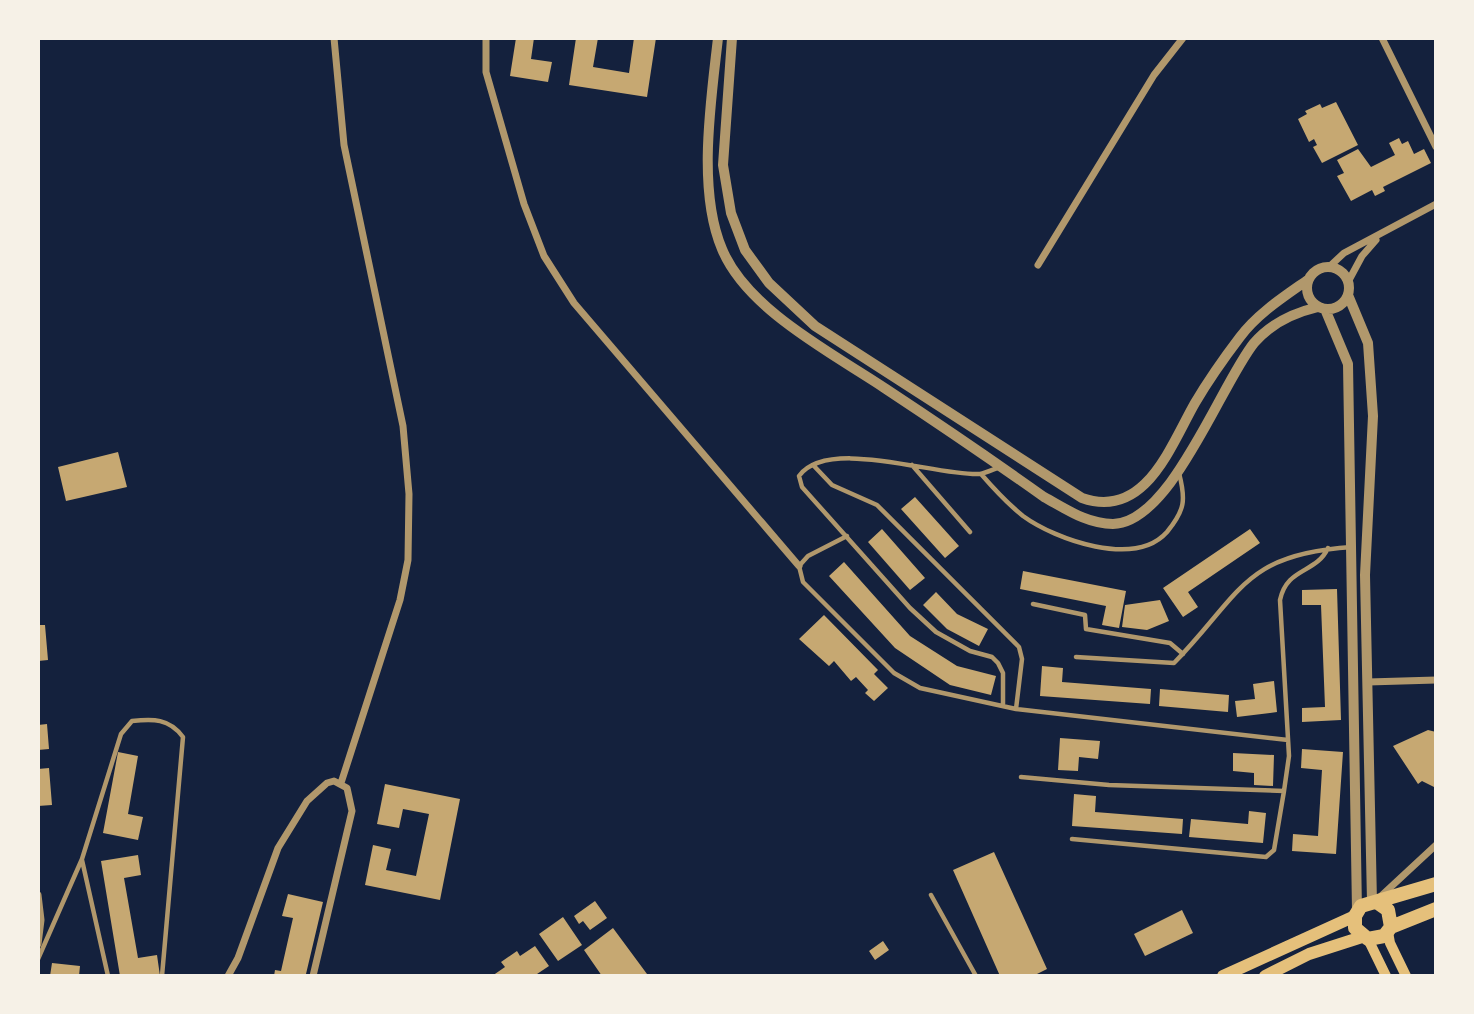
<svg xmlns="http://www.w3.org/2000/svg" width="1474" height="1014" viewBox="0 0 1474 1014" font-family="'Alegreya Sans',sans-serif">
<style>
.building{fill:#c6a872}
.lines{fill:none;stroke-linecap:round;stroke-linejoin:round}
.service{stroke:#b1986c;stroke-width:4.5}
.minor{stroke:#b1986c;stroke-width:7}
.tertiary{stroke:#b1986c;stroke-width:10}
.secondary{stroke:#e5c07b;stroke-width:10}
.primary{stroke:#e5c07b;stroke-width:12}
.trunk{stroke:#e5c07b;stroke-width:14}
</style>
<rect width="100%" height="100%" fill="#14213d"/>
<!-- building -->
<path class="building" d="M516,38H534L531,59L552,62L548,82L510,76Z
M576,38H598L593,67L629,73L634,38H656L647,97L569,85Z
M1336,102L1358,145L1322,163L1313,147L1317,145L1314,139L1309,142L1298,119L1307,114L1305,111L1320,104L1322,108Z
M1399,138L1402,144L1408,141L1414,154L1424,149L1431,163L1383,187L1385,191L1375,196L1372,190L1351,201L1337,176L1344,173L1337,160L1358,149L1371,167L1395,155L1389,143Z
M118,452L127,487L66,501L58,467Z
M915,497L959,546L945,558L901,509Z
M882,529L925,578L910,590L868,542Z
M1250,529L1260,543L1188,592L1198,607L1183,617L1163,588Z
M844,562L910,636L957,666L996,676L991,695L950,685L895,648L829,576Z
M1023,571L1126,591L1119,628L1102,625L1106,606L1020,589Z
M1337,589L1341,720L1302,722V708L1325,707L1321,605H1302V590Z
M936,592L957,614L988,629L979,646L947,629L923,605Z
M1160,600L1169,621L1147,630L1122,627L1125,605Z
M824,615L878,670L874,674L888,688L874,701L865,693L868,690L856,677L851,681L834,661L829,666L799,639Z
M38,625H45L48,660L38,661Z
M1042,666L1063,668L1062,682L1151,689L1150,704L1040,696Z
M1274,681L1277,712L1237,717L1235,701L1255,699L1253,684Z
M1160,689L1229,695L1228,712L1159,706Z
M47,724L49,749L38,750V725Z
M1428,730L1436,732V788L1422,781L1418,784L1393,746Z
M1060,738L1100,741L1098,759L1079,757L1078,771L1058,770Z
M1302,749L1343,752L1336,854L1292,851L1293,834L1318,836L1322,770L1301,768Z
M118,752L138,756L128,814L143,817L138,840L103,833Z
M1233,753L1274,755L1273,786L1254,785V773L1233,771Z
M49,768L52,805L38,806V769Z
M385,784L460,799L440,900L365,885L373,845L391,849L386,870L416,876L429,814L403,809L399,828L377,824Z
M1074,794L1096,796L1095,812L1183,819L1182,834L1072,826Z
M1249,811L1266,813L1263,843L1189,837L1191,819L1248,824Z
M994,852L1047,969L1033,976H1000L953,870Z
M138,855L141,875L124,878L138,958L157,955L160,976H120L101,861Z
M288,894L323,902L306,974L274,976L275,970L281,971L293,918L282,916Z
M595,901L607,918L590,930L583,921L579,924L574,916Z
M1182,910L1193,933L1145,956L1134,934Z
M563,917L582,945L558,961L539,934Z
M613,928L647,974L645,976H602L584,950Z
M883,941L889,950L875,960L869,951Z
M535,946L549,966L534,976H492L505,967L501,962L517,951L520,956Z
M52,963L80,966L79,976H50Z"/>
<g class="lines">
<!-- service -->
<path class="service" d="M912,465L970,532
M814,466L832,485L877,505L1019,647L1022,659L1016,709
M1000,467C994,469 986,473 980,474C939,477 828,436 799,476L802,487L910,608L936,632L970,651L992,657L998,663L1003,673V706
M981,474C994,489 1008,504 1023,516C1056,540 1135,568 1167,532C1185,510 1186,500 1179,473
M847,536L808,556L799,566L803,582L894,673L920,688L1016,709L1288,740
M1033,604L1085,615L1086,629L1170,643L1183,654
M1076,657L1174,663C1242,593 1243,554 1352,547
M1021,777L1109,785L1284,791L1289,756L1280,600C1287,567 1316,574 1328,548
M1072,839L1266,857L1274,850L1284,791
M82,860L108,976
M931,895L976,976
M38,959L82,859L121,734L132,721C153,719 169,718 183,737L162,976"/>
<!-- minor -->
<path class="minor" d="M334,38L344,145L403,426L409,494L408,560L400,600L341,783
M486,38V72L524,204L544,256L574,303L799,566
M1382,38L1436,147
M1038,265L1154,75L1183,38
M1329,267L1344,253L1436,204
M1348,282L1362,256L1376,240
M1368,682L1436,680
M38,895L41,920L38,944
M1380,897L1436,845
M228,976L238,958L278,848L307,801L327,783L334,781L347,788L352,811L313,976"/>
<!-- tertiary -->
<path class="tertiary" d="M718,38C711,101 697,190 722,249C747,310 834,354 886,389C939,424 992,460 1044,497C1066,509 1087,524 1113,524C1171,523 1221,384 1254,343C1271,323 1293,313 1318,307
M732,38L723,165L731,213L745,250L769,283L815,326L1082,498C1145,520 1170,447 1195,403C1208,381 1224,358 1240,337C1258,313 1285,296 1309,279
M1307 288a21 21 0 1 1 42 0a21 21 0 1 1-42 0Z
M1348,295L1368,343L1373,416L1365,575L1372,902
M1325,309L1348,364L1357,911"/>
<!-- secondary -->
<path class="secondary" d="M1388,932L1390,943L1406,976
M1368,939L1386,976"/>
<!-- primary -->
<path class="primary" d="M1223,976L1355,916
M1265,976L1309,954L1362,937"/>
<!-- trunk -->
<path class="trunk" d="M1378,903L1388,910L1391,927L1384,936L1368,939L1355,928V916L1361,906L1436,884
M1391,927L1436,909"/>
</g>
<!-- border -->
<rect width="1474" height="1014" fill="none" stroke="#f6f1e7" stroke-width="80"/>
</svg>
